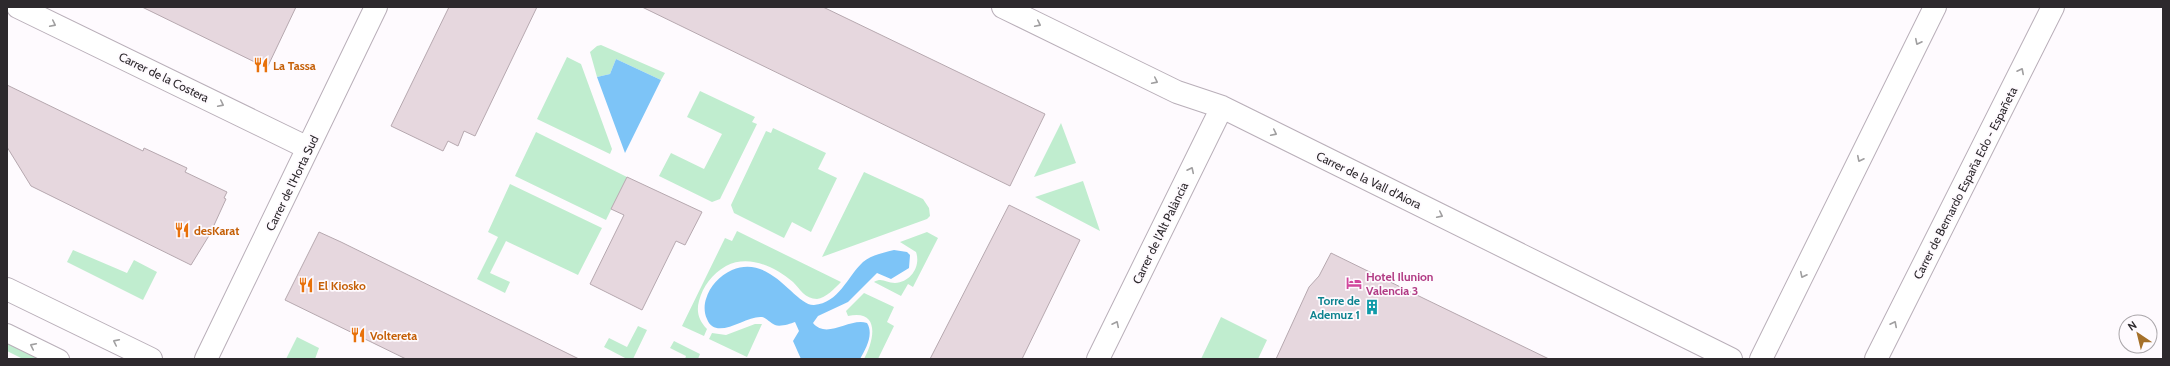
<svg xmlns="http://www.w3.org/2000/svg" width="2170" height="366" viewBox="0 0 2170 366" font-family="Cabin,sans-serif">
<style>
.green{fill:#c0edcf}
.water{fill:#7dc4f7}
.building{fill:#e6d7de;stroke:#b6a8af}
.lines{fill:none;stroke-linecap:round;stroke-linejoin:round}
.service-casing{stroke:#b9afb9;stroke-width:20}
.minor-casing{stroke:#b9afb9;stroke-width:24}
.tertiary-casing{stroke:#b9afb9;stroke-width:24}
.service{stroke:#fff;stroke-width:18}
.minor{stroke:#fff;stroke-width:22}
.tertiary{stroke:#fff;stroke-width:22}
.oneway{stroke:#a09fa0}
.labels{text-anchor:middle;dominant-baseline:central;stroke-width:3.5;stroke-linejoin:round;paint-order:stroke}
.food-label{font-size:12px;font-weight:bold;fill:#c56008;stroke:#fefafe;text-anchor:start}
.street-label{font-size:12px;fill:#2d292d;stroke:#fefafe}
.hotel-label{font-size:12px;font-weight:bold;fill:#b23c85;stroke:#fefafe;text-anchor:start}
.culture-label{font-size:12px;font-weight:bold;fill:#0d838f;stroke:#fefafe;text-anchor:end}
</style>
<rect width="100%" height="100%" fill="#fefafe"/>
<!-- green -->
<path class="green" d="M601,45L665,73L661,80L616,59L610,74L597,77L590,52L597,46Z
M567,57L581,64L612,149L610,154L537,119Z
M700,91L755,117L752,122L757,124L720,199L712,202L659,176L671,153L704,169L722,134L687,117Z
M1061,123L1076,163L1034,177Z
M773,128L826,153L818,169L837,178L811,232L792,222L784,238L734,213L731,205L766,131L771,133Z
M536,132L627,177L606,220L515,176Z
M864,172L923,199L929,208L930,216L927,219L822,257Z
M1083,181L1100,231L1035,197Z
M510,184L602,228L578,275L506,241L490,273L510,282L505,293L477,279L498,237L488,232Z
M737,231L841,282C835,288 826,298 817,299C805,299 800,289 793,282C775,267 749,254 726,266C712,274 703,286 699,301C696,312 699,321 707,329L704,336L682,326L725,238L732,241Z
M927,232L938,238L913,287L908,284L901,296L874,282C882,277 886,283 895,283C911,282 921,266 916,252L900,242Z
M73,250L127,273L134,260L157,272L143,300L67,262Z
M864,293L894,307L887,322L894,326L878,359H864C874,341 881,309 848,316L846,311Z
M1221,317L1267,340L1258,359H1201Z
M755,324H762L747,357L709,339L712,333L726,335Z
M638,326L647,330L633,359H627L604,347L609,338L627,347Z
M297,337L319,348L315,359H286Z
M674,341L700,354L698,359H685L686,356L670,348Z
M7,342L42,359H23L7,351Z"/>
<!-- water -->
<path class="water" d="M616,59L661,80L625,153L597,77L610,74Z
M894,250L907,252L910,255L909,268L891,279L877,273L848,302L818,316L813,323C827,340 850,317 867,323C874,334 866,349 860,359H801L793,341L799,331L795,322C790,324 780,327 775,325C770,323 767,318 762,317C746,315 716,342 707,319C704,313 704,305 706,299C710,286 719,276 732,270C771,253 795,306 814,305C839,303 847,277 863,262C871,255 883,253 894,250Z"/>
<!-- building -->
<path class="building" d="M142,7H296L267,68Z
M449,7H537L475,136L464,131L458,146L448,141L443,151L391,126Z
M642,7H823L1045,114L1010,186Z
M7,85L143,151L144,148L187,168L185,172L227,192L224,198L226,199L210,234L191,265L31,186L7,147Z
M627,177L702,212L685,245L676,241L642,310L590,284L624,215L611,209Z
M1009,205L1080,240L1022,359H930Z
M319,232L341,242L579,359H406L285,300Z
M1331,253L1425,299L1549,359H1276L1309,287L1319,276Z"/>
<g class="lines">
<defs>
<path id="service" d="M7,333L60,359"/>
<path id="minor" d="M18,7L308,148
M1003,7L1177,92L1222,107L1731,359
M7,289L151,359
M206,359L376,7
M1098,359L1222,107"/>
<path id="tertiary" d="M1761,359L1935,7
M1876,359L2053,7"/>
</defs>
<!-- service casing -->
<use href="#service" class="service-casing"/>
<!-- minor casing -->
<use href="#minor" class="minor-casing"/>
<!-- tertiary casing -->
<use href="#tertiary" class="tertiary-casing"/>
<!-- service -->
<use href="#service" class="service"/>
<!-- minor -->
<use href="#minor" class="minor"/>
<!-- tertiary -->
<use href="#tertiary" class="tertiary"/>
</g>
<!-- one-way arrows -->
<defs><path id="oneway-chevron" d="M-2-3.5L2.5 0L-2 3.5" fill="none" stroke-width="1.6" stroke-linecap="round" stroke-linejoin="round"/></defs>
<g class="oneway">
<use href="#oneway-chevron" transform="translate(53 24) rotate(26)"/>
<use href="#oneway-chevron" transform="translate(1038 24) rotate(26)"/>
<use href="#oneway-chevron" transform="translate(1918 42) rotate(116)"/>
<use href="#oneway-chevron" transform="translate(2021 71) rotate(-63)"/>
<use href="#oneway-chevron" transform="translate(1155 81) rotate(26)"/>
<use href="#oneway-chevron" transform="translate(221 104) rotate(26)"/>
<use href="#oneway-chevron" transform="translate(1274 133) rotate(26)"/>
<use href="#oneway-chevron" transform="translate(1860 159) rotate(116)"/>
<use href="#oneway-chevron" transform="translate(1191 170) rotate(-64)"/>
<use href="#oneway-chevron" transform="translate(1440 215) rotate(26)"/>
<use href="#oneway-chevron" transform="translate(1803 275) rotate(116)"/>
<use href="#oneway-chevron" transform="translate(1116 324) rotate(-64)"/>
<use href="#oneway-chevron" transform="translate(1894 324) rotate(-63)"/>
<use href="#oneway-chevron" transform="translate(116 342) rotate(-154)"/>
<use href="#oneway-chevron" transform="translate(33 346) rotate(-154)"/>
</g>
<!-- icons -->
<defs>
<symbol id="restaurant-bare" viewBox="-9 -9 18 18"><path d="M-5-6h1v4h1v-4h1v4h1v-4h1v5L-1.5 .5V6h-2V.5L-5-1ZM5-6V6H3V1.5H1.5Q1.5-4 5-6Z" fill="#e8710a" stroke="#fefafe" stroke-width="2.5" paint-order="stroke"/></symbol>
<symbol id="hotel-bare" viewBox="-9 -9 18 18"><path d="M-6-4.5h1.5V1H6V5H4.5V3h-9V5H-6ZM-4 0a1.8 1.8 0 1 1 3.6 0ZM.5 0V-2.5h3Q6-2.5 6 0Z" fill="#d1479c" stroke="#fefafe" stroke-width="2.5" paint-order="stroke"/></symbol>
<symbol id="building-bare" viewBox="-9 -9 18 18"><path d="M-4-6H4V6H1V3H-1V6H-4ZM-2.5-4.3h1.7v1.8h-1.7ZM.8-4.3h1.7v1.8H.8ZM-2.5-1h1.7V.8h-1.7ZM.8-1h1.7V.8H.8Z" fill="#0f9aa8" stroke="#fefafe" stroke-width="2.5" paint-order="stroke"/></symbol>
</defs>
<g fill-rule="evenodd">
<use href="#restaurant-bare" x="250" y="54" width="22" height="22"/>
<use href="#restaurant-bare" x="171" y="219" width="22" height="22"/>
<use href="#hotel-bare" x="1343" y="272" width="22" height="22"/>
<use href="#restaurant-bare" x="295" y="274" width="22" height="22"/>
<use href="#building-bare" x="1361" y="296" width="22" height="22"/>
<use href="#restaurant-bare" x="347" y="324" width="22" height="22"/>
</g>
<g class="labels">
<!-- food labels -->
<g class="food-label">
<text x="273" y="65">La Tassa</text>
<text x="194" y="230">desKarat</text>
<text x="318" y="285">El Kiosko</text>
<text x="370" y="335">Voltereta</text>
</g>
<!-- street labels -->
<g class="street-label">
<text transform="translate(164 77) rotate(26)">Carrer de la Costera</text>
<text transform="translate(1369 180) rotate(26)">Carrer de la Vall d'Aiora</text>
<text transform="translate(292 183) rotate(-64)">Carrer de l'Horta Sud</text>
<text transform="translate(1965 183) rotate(-63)">Carrer de Bernardo España Edo - Españeta</text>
<text transform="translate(1160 233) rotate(-64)">Carrer de l'Alt Palància</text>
</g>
<!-- hotel labels -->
<g class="hotel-label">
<text x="1366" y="276">Hotel Ilunion<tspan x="1366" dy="14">Valencia 3</tspan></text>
</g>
<!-- culture labels -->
<g class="culture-label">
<text x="1360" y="300">Torre de<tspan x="1360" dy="14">Ademuz 1</tspan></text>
</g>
</g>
<!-- border -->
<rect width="2170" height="366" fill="none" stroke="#2d292d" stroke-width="16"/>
<!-- north arrow -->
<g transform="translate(2138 334) rotate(325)"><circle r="19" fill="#fefafe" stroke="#aaa6aa"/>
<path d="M0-3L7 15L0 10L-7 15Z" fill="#a57029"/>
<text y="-6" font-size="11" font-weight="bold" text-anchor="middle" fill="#2d292d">N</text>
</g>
</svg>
